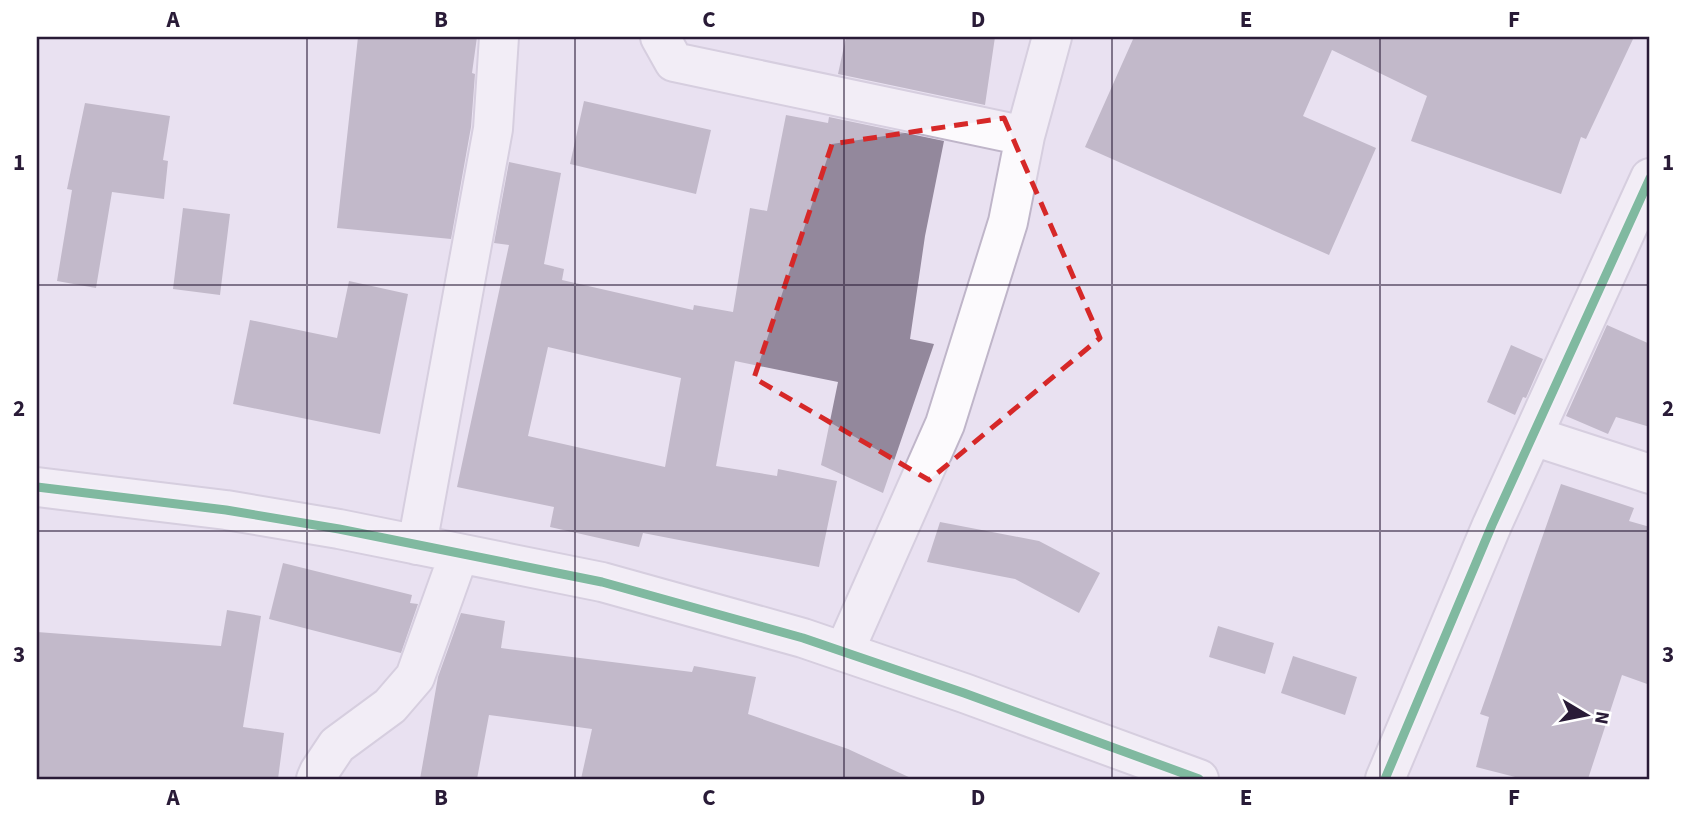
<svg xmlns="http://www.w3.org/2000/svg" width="1687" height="816" viewBox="0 0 1687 816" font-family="'Source Sans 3',sans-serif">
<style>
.building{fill:#93889c;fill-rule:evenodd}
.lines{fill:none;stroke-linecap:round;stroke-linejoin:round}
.minor-casing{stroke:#bfb5c9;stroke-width:42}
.minor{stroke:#fcfafd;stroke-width:38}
.cycleway-casing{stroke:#fff;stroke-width:13}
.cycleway{stroke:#00873e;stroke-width:9}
.marked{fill:none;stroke:#d62828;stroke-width:5;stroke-dasharray:14 9;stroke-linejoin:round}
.grid{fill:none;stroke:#291b37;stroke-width:2;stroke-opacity:0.55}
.neatline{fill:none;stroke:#291b37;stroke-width:2.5}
.grid-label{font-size:23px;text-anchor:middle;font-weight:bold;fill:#291b37}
</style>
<rect width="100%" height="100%" fill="#e9e1f1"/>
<!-- building -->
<path class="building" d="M358,37H477L472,73L475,74L471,127L451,239L337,228Z
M846,37H995L985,105L838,74Z
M1134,37H1634L1586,139L1581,137L1561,194L1411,141L1427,96L1332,50L1303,116L1376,148L1329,255L1085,147Z
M584,101L711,130L696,194L570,164Z
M85,103L170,116L163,160L168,161L164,199L112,192L96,288L57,281L72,190L67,189Z
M786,115L828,123L829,117L944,141L925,236L910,339L934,344L883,493L821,465L838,382L735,361L716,466L777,476L778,469L837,481L819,567L643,533L639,547L550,527L554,507L457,487L509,245L494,243L509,162L561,173L544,264L564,269L562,280L693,310L694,305L733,312L750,208L767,211ZM548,347L681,378L665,467L528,436Z
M183,208L230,214L220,295L173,289Z
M349,281L408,294L380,434L233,404L250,320L337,338Z
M1607,325L1650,344V427L1616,417L1608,434L1566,416Z
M1511,345L1543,359L1526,398L1523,397L1515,415L1487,402Z
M1561,484L1634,508L1629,521L1650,527V685L1622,675L1588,779H1523L1476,767L1489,717L1480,714Z
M940,522L1039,541L1100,573L1079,613L1015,579L927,562Z
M283,563L412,595L410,603L418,604L401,653L269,619Z
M227,610L261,616L243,727L284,733L278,779H37V632L221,646Z
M461,613L505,621L501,648L692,672L694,666L756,677L748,714L848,749L913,779H581L592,729L489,715L477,779H420L438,677Z
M1218,626L1274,643L1265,674L1209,657Z
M1293,656L1357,677L1345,715L1281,693Z"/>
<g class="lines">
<defs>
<path id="minor" d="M660,37L674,62L1025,136
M1533,436L1650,474
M37,487L226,510L339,529L602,582L803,638L964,693L1199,779
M417,545L493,129L499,37
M844,652L945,424L1008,222L1025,136L1052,37
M316,779L319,772L337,745L390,706L415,677L459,554
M1385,779L1492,525L1650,178"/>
</defs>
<!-- minor casing -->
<use href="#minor" class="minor-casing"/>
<!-- minor -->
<use href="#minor" class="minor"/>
<defs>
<path id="cycleway" d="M37,487L226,510L339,529L602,582L803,638L964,693L1199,779
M1385,779L1492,525L1650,178"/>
</defs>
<!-- cycleway casing -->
<use href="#cycleway" class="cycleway-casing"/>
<!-- cycleway -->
<use href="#cycleway" class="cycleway"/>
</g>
<!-- marked area -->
<path d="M0 0H1687V816H0ZM1004,118L1100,338L929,480L754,378L832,144Z" fill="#e9e1f1" fill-opacity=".55" fill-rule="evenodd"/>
<path class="marked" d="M1004,118L1100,338L929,480L754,378L832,144Z"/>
<!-- grid -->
<path class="grid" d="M307,37V779M575,37V779M844,37V779M1112,37V779M1380,37V779M37,285H1650M37,531H1650"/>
<!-- border -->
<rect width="1687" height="816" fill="none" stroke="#ffffff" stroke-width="77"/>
<!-- north arrow -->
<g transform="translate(1586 715) rotate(100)" stroke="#ffffff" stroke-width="5" paint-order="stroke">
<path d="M0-5L12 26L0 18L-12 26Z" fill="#291b37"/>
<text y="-10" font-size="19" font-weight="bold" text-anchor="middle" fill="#291b37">N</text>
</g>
<rect x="38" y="38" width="1610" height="740" class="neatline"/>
<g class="grid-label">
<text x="173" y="27">A</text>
<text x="441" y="27">B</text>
<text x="709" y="27">C</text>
<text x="978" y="27">D</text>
<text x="1246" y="27">E</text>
<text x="1514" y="27">F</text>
<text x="19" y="170">1</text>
<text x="1668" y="170">1</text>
<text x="19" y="416">2</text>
<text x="1668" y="416">2</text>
<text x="19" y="662">3</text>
<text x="1668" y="662">3</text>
<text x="173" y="805">A</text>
<text x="441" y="805">B</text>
<text x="709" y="805">C</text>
<text x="978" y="805">D</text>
<text x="1246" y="805">E</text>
<text x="1514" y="805">F</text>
</g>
</svg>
